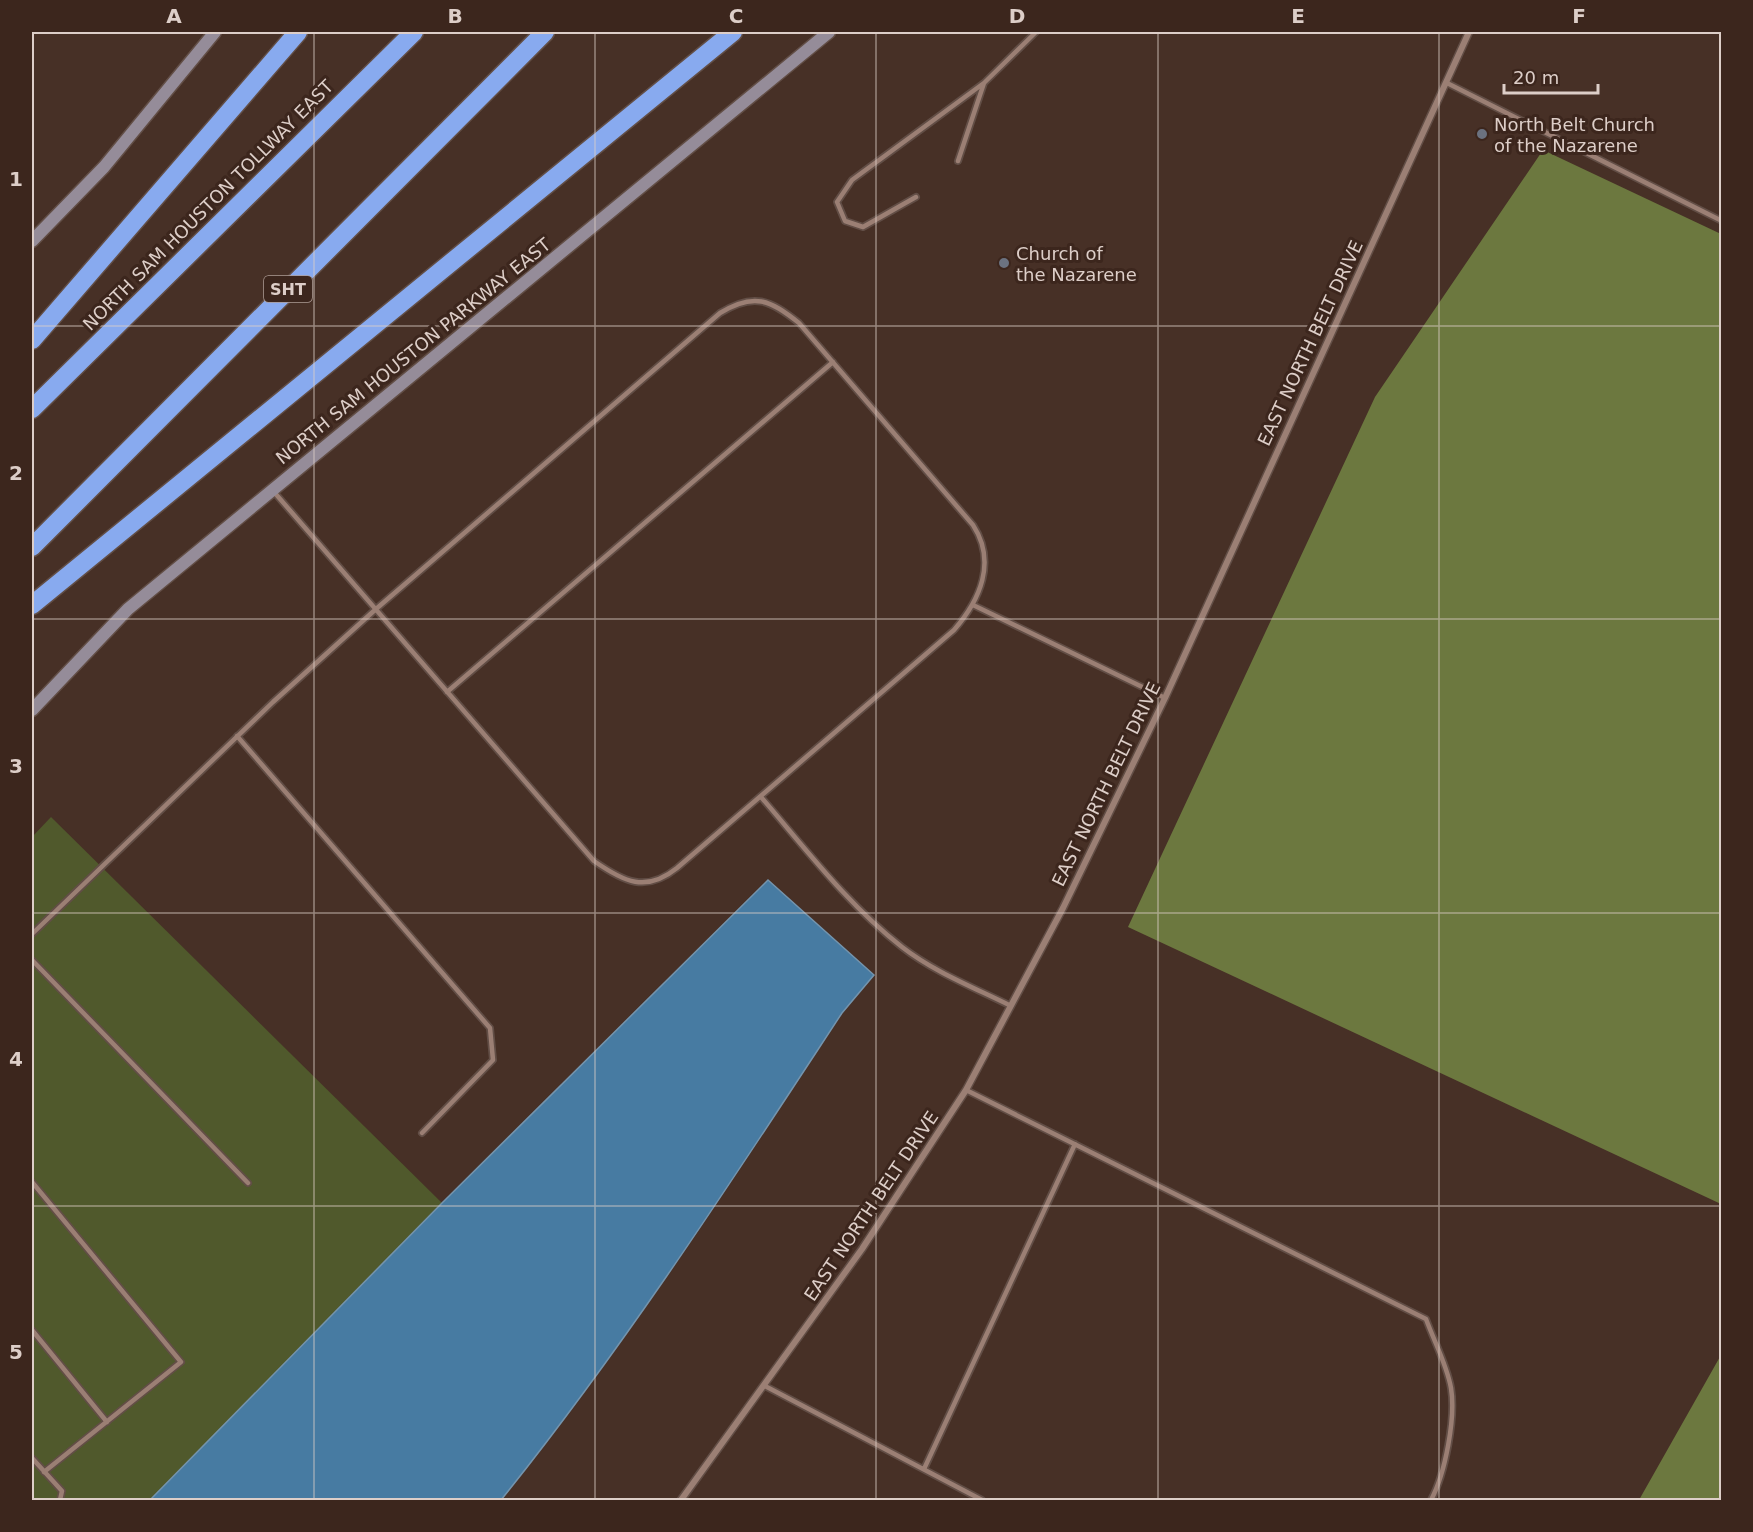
<svg xmlns="http://www.w3.org/2000/svg" width="1753" height="1532" viewBox="0 0 1753 1532" font-family="'DejaVu Sans',sans-serif">
<style>
.green{fill:#50592c}
.forest{fill:#6c783f}
.water{fill:#477ba2;stroke:#7494ad;stroke-width:1.5}
.lines{fill:none;stroke-linecap:round;stroke-linejoin:round}
.service-casing{stroke:#624e46;stroke-width:8}
.minor-casing{stroke:#624e46;stroke-width:9}
.secondary-casing{stroke:#624e46;stroke-width:15}
.motorway-casing{stroke:#624e46;stroke-width:21}
.service{stroke:#9b7f74;stroke-width:4.5}
.minor{stroke:#9b7f74;stroke-width:6}
.secondary{stroke:#958c99;stroke-width:12}
.motorway{stroke:#88aaef;stroke-width:18}
.grid{fill:none;stroke:#ddcec8;stroke-width:1.5;stroke-opacity:0.55}
.worship-dot{fill:#6b7280;stroke:#3c261d;stroke-width:2}
.labels{text-anchor:middle;dominant-baseline:central;stroke-width:6;stroke-linejoin:round;paint-order:stroke}
.shield{fill:#3c261d;stroke:#ad9c95;stroke-width:1.5}
.shield-label{font-size:16px;font-weight:bold;fill:#ddcec8}
.poi-label{font-size:18px;fill:#ddcec8;stroke:#3c261d;text-anchor:start}
.street-label{font-size:18px;fill:#ddcec8;stroke:#3c261d}
.neatline{fill:none;stroke:#ddcec8;stroke-width:2}
.grid-label{font-size:20px;text-anchor:middle;font-weight:bold;fill:#ddcec8}
</style>
<rect width="100%" height="100%" fill="#473026"/>
<!-- green -->
<path class="green" d="M51,817L442,1203L150,1500H32V837Z"/>
<!-- forest -->
<path class="forest" d="M1543,150L1721,234V1204L1128,927L1375,397Z
M1721,1355V1500H1639Z"/>
<!-- water -->
<path class="water" d="M768,880L874,975L842,1013C733,1179 625,1346 501,1500H150L442,1203Z"/>
<g class="lines">
<defs>
<path id="service" d="M984,83L1036,32
M1447,83L1722,221
M916,197L863,227L845,221L837,202L852,180L984,83L958,161
M973,605L1165,698
M447,692L833,362
M237,736L490,1028L493,1060L422,1133
M761,797C805,848 848,905 902,947C934,972 975,988 1011,1006
M32,934L273,702L376,609L720,313C754,292 770,300 799,323L973,525C997,562 980,600 954,630L677,868C646,893 624,882 594,861L274,492
M32,960L248,1183
M966,1090L1426,1319C1434,1341 1447,1365 1451,1388C1456,1418 1445,1474 1431,1500
M32,1182L181,1362L44,1472
M32,1330L107,1422
M765,1386L982,1500
M32,1458L62,1491L60,1500
M924,1469L1075,1144"/>
<path id="minor" d="M681,1500L862,1249L966,1090L1063,908L1165,698L1469,32"/>
<path id="secondary" d="M32,241L104,167L215,32
M32,710L128,609L829,32"/>
<path id="motorway" d="M32,340L298,32
M32,409L414,32
M32,547L545,32
M32,605L733,32"/>
</defs>
<!-- service casing -->
<use href="#service" class="service-casing"/>
<!-- minor casing -->
<use href="#minor" class="minor-casing"/>
<!-- secondary casing -->
<use href="#secondary" class="secondary-casing"/>
<!-- motorway casing -->
<use href="#motorway" class="motorway-casing"/>
<!-- service -->
<use href="#service" class="service"/>
<!-- minor -->
<use href="#minor" class="minor"/>
<!-- secondary -->
<use href="#secondary" class="secondary"/>
<!-- motorway -->
<use href="#motorway" class="motorway"/>
</g>
<!-- grid -->
<path class="grid" d="M314,32V1500M595,32V1500M876,32V1500M1158,32V1500M1439,32V1500M32,326H1722M32,619H1722M32,913H1722M32,1206H1722"/>
<!-- markers -->
<g class="worship-dot">
<circle cx="1482" cy="134" r="6"/>
<circle cx="1004" cy="263" r="6"/>
</g>
<g class="labels">
<!-- shield labels -->
<rect class="shield" x="264" y="276" width="48" height="26" rx="4.5"/>
<g class="shield-label">
<text x="288" y="289">SHT</text>
</g>
<!-- poi labels -->
<g class="poi-label">
<text x="1494" y="124">North Belt Church<tspan x="1494" dy="21">of the Nazarene</tspan></text>
<text x="1016" y="253">Church of<tspan x="1016" dy="21">the Nazarene</tspan></text>
</g>
<!-- street labels -->
<g class="street-label">
<text transform="translate(208 205) rotate(-45)">NORTH SAM HOUSTON TOLLWAY EAST</text>
<text transform="translate(1310 343) rotate(-65)">EAST NORTH BELT DRIVE</text>
<text transform="translate(413 351) rotate(-39)">NORTH SAM HOUSTON PARKWAY EAST</text>
<text transform="translate(1106 784) rotate(-64)">EAST NORTH BELT DRIVE</text>
<text transform="translate(871 1206) rotate(-56)">EAST NORTH BELT DRIVE</text>
</g>
</g>
<!-- border -->
<rect width="1753" height="1532" fill="none" stroke="#3c261d" stroke-width="66"/>
<!-- scale -->
<path d="M1504 84v9h94v-9" fill="none" stroke="#ddcec8" stroke-width="3"/>
<text x="1513" y="84" font-size="18" fill="#ddcec8" stroke="#3c261d" stroke-width="4.5" paint-order="stroke">20 m</text>
<rect x="33" y="33" width="1687" height="1466" class="neatline"/>
<g class="grid-label">
<text x="174" y="23">A</text>
<text x="455" y="23">B</text>
<text x="736" y="23">C</text>
<text x="1017" y="23">D</text>
<text x="1298" y="23">E</text>
<text x="1579" y="23">F</text>
<text x="16" y="186">1</text>
<text x="16" y="480">2</text>
<text x="16" y="773">3</text>
<text x="16" y="1066">4</text>
<text x="16" y="1359">5</text>
</g>
</svg>
